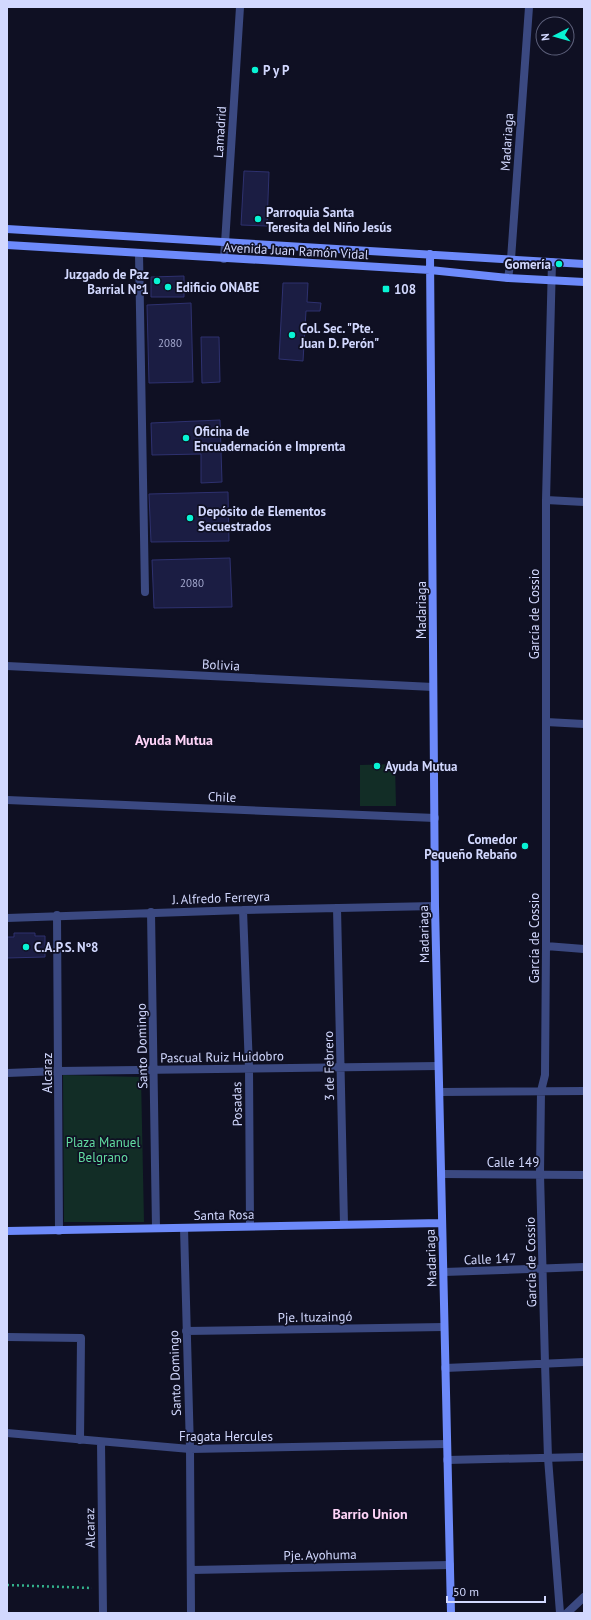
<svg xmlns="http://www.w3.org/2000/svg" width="591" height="1620" viewBox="0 0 591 1620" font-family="'PT Sans',sans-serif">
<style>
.green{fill:#122d26}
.building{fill:#1b1d43;stroke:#2e316f}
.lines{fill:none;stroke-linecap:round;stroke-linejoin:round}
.path{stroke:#33b18c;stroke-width:2.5;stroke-dasharray:2 3;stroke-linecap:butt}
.street{stroke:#3b4981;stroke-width:8}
.secondary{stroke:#6d8afa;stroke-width:8}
.poi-dot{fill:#08f4d4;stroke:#0f1023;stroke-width:1.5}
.labels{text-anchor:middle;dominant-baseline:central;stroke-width:3.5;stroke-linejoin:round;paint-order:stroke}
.number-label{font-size:11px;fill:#a4a9cf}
.poi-label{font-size:13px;font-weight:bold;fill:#d2d8fe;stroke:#0f1023;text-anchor:start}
.street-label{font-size:13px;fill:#d2d8fe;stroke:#0f1023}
.park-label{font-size:13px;fill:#61dba0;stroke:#0f1023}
.neighbourhood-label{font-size:14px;font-weight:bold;fill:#fed4f8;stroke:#0f1023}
</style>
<rect width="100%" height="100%" fill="#0f1023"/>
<!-- green -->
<path class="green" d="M395,764L396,806H360V765Z
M63,1075L141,1077L144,1222H64Z"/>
<!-- building -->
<path class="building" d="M244,171L269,172L267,226L241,225Z
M184,276V297H151V277Z
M283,283H308L307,302L321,303L320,311H306L303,361L279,359Z
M191,303L193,382L149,383L147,305Z
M201,337H219L220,382L202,383Z
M220,420L222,482L201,483V454L152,455L151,423Z
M228,492L229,541L151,542L149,494Z
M230,558L232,607L154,608L152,560Z
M14,933H35V936H45V957L7,958V937H14Z"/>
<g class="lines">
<!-- path -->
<path class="path" d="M7,1585L92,1588"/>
<!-- street -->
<path class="street" d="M139,254L145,592
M224,259L240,7
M552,262L546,500V946L545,1075L541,1091L540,1174L545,1363L548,1458L560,1613
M508,278L511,259L529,7
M546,500L584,502
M7,666L433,687
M546,722L584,724
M7,800L435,818
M337,908L344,1224
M243,910L249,1068L250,1226
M151,912L156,1228
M57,915L59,1231
M7,918L243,910L435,906
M546,946L584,949
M7,1073L59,1071L438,1066
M440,1092L584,1091
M441,1174L584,1175
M184,1228L190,1449L191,1613
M444,1272L584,1267
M186,1331L444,1327
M7,1337L81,1338L80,1440
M445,1368L584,1362
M7,1433L190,1449L447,1444
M101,1442L103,1613
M447,1460L584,1457
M191,1570L450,1565
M567,1613L584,1597"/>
<!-- secondary -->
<path class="secondary" d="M7,229L584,264
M7,245L430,270L508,278L584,282
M430,254L435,906L451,1613
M7,1231L442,1223"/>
</g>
<!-- markers -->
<g class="poi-dot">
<circle cx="255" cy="70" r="4"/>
<circle cx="258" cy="219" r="4"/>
<circle cx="559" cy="264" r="4"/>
<circle cx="157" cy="281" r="4"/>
<circle cx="168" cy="287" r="4"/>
<rect x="382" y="285" width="8" height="8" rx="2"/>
<circle cx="292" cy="335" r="4"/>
<circle cx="186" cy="438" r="4"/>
<circle cx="190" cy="518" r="4"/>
<circle cx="377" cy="766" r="4"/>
<circle cx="525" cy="846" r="4"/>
<circle cx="26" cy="947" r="4"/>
</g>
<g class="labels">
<!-- number labels -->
<g class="number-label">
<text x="170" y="343">2080</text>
<text x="192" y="583">2080</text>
</g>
<!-- poi labels -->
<g class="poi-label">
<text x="263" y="70">P y P</text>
<text x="266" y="212">Parroquia Santa<tspan x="266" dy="15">Teresita del Niño Jesús</tspan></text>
<text x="551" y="264" text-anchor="end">Gomería</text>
<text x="149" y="274" text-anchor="end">Juzgado de Paz<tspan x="149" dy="15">Barrial Nº1</tspan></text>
<text x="176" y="287">Edificio ONABE</text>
<text x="394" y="289">108</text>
<text x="300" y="328">Col. Sec. "Pte.<tspan x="300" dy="15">Juan D. Perón"</tspan></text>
<text x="194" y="431">Oficina de<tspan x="194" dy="15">Encuadernación e Imprenta</tspan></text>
<text x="198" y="511">Depósito de Elementos<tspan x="198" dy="15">Secuestrados</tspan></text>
<text x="385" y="766">Ayuda Mutua</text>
<text x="517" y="839" text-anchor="end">Comedor<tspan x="517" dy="15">Pequeño Rebaño</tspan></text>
<text x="34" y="947">C.A.P.S. Nº8</text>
</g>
<!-- street labels -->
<g class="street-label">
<text transform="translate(220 132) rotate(-86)">Lamadrid</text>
<text transform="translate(507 142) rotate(-86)">Madariaga</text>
<text transform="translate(296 251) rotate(3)">Avenida Juan Ramón Vidal</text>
<text transform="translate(421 610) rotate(-90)">Madariaga</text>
<text transform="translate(534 614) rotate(-90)">García de Cossio</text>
<text transform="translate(221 665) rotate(3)">Bolivia</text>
<text transform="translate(222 797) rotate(2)">Chile</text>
<text transform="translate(221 898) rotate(-2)">J. Alfredo Ferreyra</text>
<text transform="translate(424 934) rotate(-91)">Madariaga</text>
<text transform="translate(534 938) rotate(-90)">García de Cossio</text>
<text transform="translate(142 1046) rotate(-91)">Santo Domingo</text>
<text transform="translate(222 1057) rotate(-1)">Pascual Ruiz Huidobro</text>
<text transform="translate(329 1066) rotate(-91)">3 de Febrero</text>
<text transform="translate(47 1073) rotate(-90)">Alcaraz</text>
<text transform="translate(237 1104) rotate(-91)">Posadas</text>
<text x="513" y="1162">Calle 149</text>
<text transform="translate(224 1215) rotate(-1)">Santa Rosa</text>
<text transform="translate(431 1258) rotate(-92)">Madariaga</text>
<text transform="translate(490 1259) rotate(-2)">Calle 147</text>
<text transform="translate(531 1262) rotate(-91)">García de Cossio</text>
<text transform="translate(315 1317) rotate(-1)">Pje. Ituzaingó</text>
<text transform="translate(175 1373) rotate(-92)">Santo Domingo</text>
<text x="226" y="1436">Fragata Hercules</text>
<text transform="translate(90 1528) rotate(-91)">Alcaraz</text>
<text transform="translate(320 1555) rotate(-1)">Pje. Ayohuma</text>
</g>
<!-- park labels -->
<g class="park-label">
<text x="103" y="1142">Plaza Manuel<tspan x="103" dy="15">Belgrano</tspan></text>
</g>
<!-- neighbourhood labels -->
<g class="neighbourhood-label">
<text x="174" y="740">Ayuda Mutua</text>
<text x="370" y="1514">Barrio Union</text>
</g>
</g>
<!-- border -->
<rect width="591" height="1620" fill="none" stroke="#d2d8fe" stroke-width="16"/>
<!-- north arrow -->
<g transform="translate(555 36) rotate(264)"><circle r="19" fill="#0f1023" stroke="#5d607b"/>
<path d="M0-3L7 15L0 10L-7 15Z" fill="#08f4d4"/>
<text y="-6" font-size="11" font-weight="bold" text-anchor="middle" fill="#d2d8fe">N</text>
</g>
<!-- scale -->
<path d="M447 1596v6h98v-6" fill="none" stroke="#d2d8fe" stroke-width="2"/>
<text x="453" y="1596" font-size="12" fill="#d2d8fe" stroke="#0f1023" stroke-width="3" paint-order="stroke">50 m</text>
</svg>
